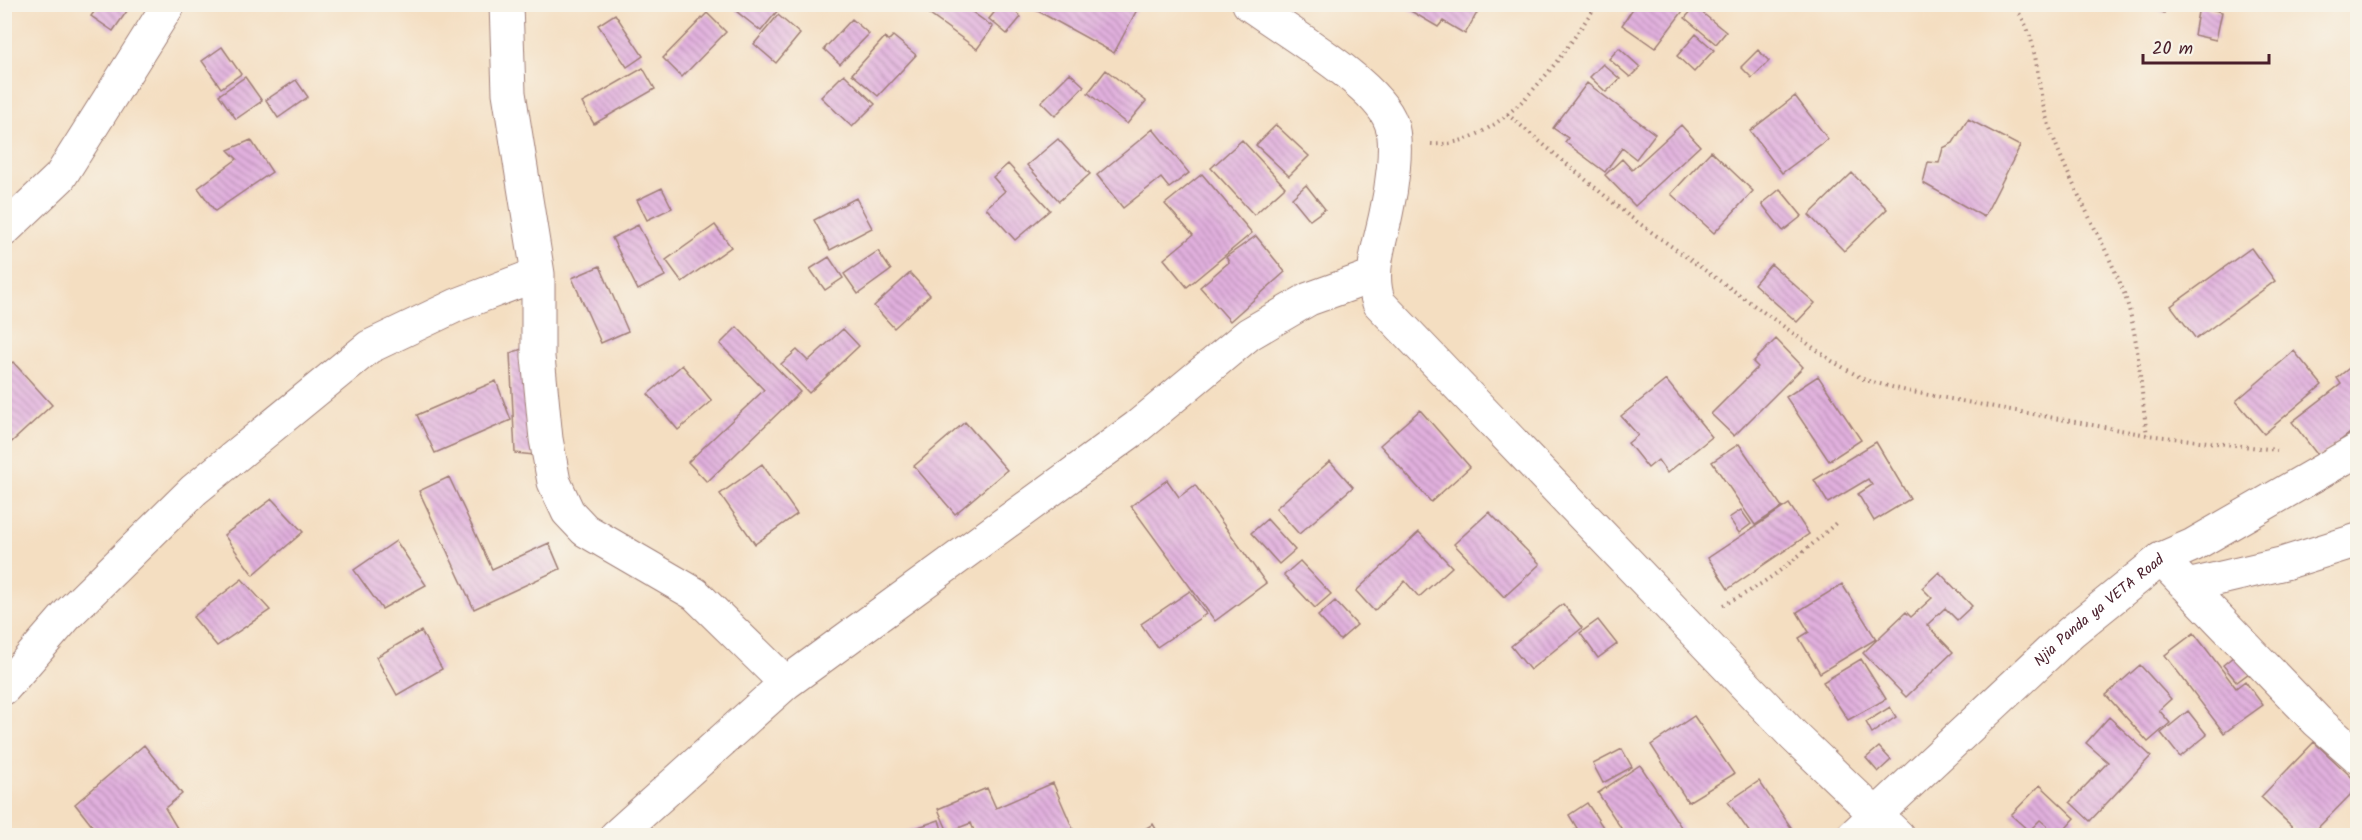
<svg xmlns="http://www.w3.org/2000/svg" width="2362" height="840" viewBox="0 0 2362 840" font-family="Kalam,sans-serif">
<style>
.building{fill:url(#building-back-hatch)}
.lines{fill:none;stroke-linecap:round;stroke-linejoin:round}
.minor-casing{stroke:#9f7e76;stroke-width:35}
.tertiary-casing{stroke:#9f7e76;stroke-width:35}
.path{stroke:#9f7e76;stroke-width:4;stroke-dasharray:1.5 4.5;stroke-linecap:butt}
.minor{stroke:#fff;stroke-width:33}
.tertiary{stroke:#fff;stroke-width:33}
.labels{text-anchor:middle;dominant-baseline:central;stroke-width:4.5;stroke-linejoin:round;paint-order:stroke}
.street-label{font-size:15px;fill:#4a1f2b;stroke:#f7f3e8}
</style>
<defs>
<pattern id="building-back-hatch" width="6" height="6" patternUnits="userSpaceOnUse" patternTransform="scale(1.5)"><rect width="6" height="6" fill="#e1b0de"/><path d="M-1 5l2 2M0 0l6 6M5-1l2 2" fill="none" stroke="#b88fb4"/></pattern>
</defs>
<rect width="100%" height="100%" fill="#f7f3e8"/>
<filter id="ink" filterUnits="userSpaceOnUse"><feTurbulence type="fractalNoise" baseFrequency=".0167" numOctaves="2"/><feDisplacementMap in="SourceGraphic" scale="12" xChannelSelector="R" yChannelSelector="G"/><feConvolveMatrix kernelMatrix="1 2 1 2 8 2 1 2 1" color-interpolation-filters="sRGB"/></filter>
<filter id="wash" filterUnits="userSpaceOnUse"><feTurbulence type="fractalNoise" baseFrequency=".008" numOctaves="4" result="noise"/><feDisplacementMap in="SourceGraphic" scale="24" xChannelSelector="R" yChannelSelector="G"/><feGaussianBlur stdDeviation="1.35" result="paint"/><feColorMatrix in="noise" values="0 0 0 0 0 0 0 0 0 0 0 0 0 0 0 0 0 1.4 0 .05"/><feComposite in="paint" operator="in"/></filter>
<g filter="url(#wash)">
<rect width="100%" height="100%" fill="#f4dec1"/>
<g id="blocks">
<!-- building -->
<path class="building" d="M100,4H132L113,31L91,16Z
M736,4H783L761,31L736,11L739,7Z
M931,4H961L993,27L977,49L926,12Z
M1001,4H1006L1021,17L1007,34L989,19Z
M1025,4H1140L1114,53Z
M1413,4H1482L1465,34L1443,21L1438,27L1409,10Z
M1636,4H1674L1683,11L1655,48L1622,25Z
M2148,4H2169L2164,13Z
M2199,6L2222,12L2216,40L2194,35Z
M1695,7L1726,32L1716,44L1685,18Z
M707,13L726,32L682,77L663,58Z
M615,14L643,56L627,67L598,25Z
M778,15L800,34L776,63L754,44Z
M852,19L869,34L840,64L824,49Z
M1696,34L1714,50L1694,72L1677,56Z
M893,36L916,55L878,96L852,74L885,37L888,41Z
M222,47L241,74L221,88L202,61Z
M1619,48L1640,67L1630,77L1609,59Z
M1758,50L1769,61L1752,78L1741,67Z
M1603,64L1620,79L1606,92L1590,77Z
M643,68L655,89L594,124L582,103Z
M1106,70L1146,101L1127,124L1088,93Z
M1070,73L1084,86L1055,116L1041,102Z
M844,74L875,104L852,127L821,97Z
M245,77L262,101L236,119L219,95Z
M296,80L308,97L278,118L266,100Z
M1587,83L1655,134L1636,159L1622,148L1605,172L1565,142L1568,138L1553,128Z
M1795,96L1828,139L1782,173L1750,131Z
M1968,119L2020,146L1984,217L1923,183L1928,162L1939,163L1943,148L1953,143Z
M1276,125L1309,156L1289,176L1256,145Z
M1681,125L1700,146L1635,206L1605,175L1622,159L1632,170Z
M1153,129L1189,173L1169,188L1161,178L1123,208L1097,175Z
M1058,139L1090,174L1059,201L1027,165Z
M251,140L272,172L215,211L198,188L237,159L228,150Z
M1242,140L1285,187L1254,215L1211,168Z
M1711,151L1753,191L1714,233L1671,194Z
M1008,164L1050,210L1015,240L986,208L1005,191L993,177Z
M1852,173L1887,209L1844,251L1809,215Z
M1202,174L1252,233L1187,287L1164,259L1193,235L1165,204Z
M1306,185L1325,209L1310,220L1292,198Z
M662,188L672,208L647,220L637,200Z
M1780,189L1802,216L1783,231L1762,204Z
M856,198L872,228L830,250L814,220Z
M638,225L665,276L638,290L612,238Z
M715,225L731,247L682,282L666,260Z
M1256,236L1285,272L1230,321L1200,287L1229,262L1226,257Z
M2251,248L2275,281L2196,339L2171,306Z
M878,251L891,270L858,294L844,274Z
M829,257L843,278L825,290L810,269Z
M1771,264L1815,303L1797,322L1754,284Z
M600,266L628,331L601,343L572,278Z
M910,273L930,295L894,328L874,306Z
M737,327L800,392L707,482L688,462L764,390L720,344Z
M843,329L859,346L809,393L781,364L797,350L808,361Z
M1776,339L1803,367L1734,436L1711,414L1758,367L1753,362Z
M525,348L534,455L515,453L510,353Z
M2294,351L2322,385L2264,434L2236,401Z
M2358,361V427L2319,457L2292,422L2341,384L2337,378Z
M13,362L52,405L4,449V369Z
M682,365L712,401L678,430L648,394Z
M1818,376L1861,440L1829,461L1786,397Z
M1666,380L1712,437L1667,473L1658,460L1648,468L1628,443L1638,435L1621,416Z
M496,381L511,420L435,453L417,415Z
M1420,410L1470,467L1431,502L1380,445Z
M965,422L1007,470L955,514L914,466Z
M1876,442L1910,499L1874,521L1858,494L1872,485L1868,479L1828,503L1814,480Z
M1739,444L1782,507L1755,525L1712,462Z
M1330,461L1353,487L1299,534L1276,508Z
M762,464L797,514L755,544L720,494Z
M449,477L492,569L549,543L560,569L474,609L419,491Z
M1167,480L1179,497L1195,485L1266,583L1215,621L1131,506Z
M272,499L303,532L253,575L224,535Z
M1789,504L1809,534L1728,589L1708,558Z
M1741,510L1751,524L1739,533L1729,518Z
M1489,512L1540,564L1504,597L1454,544Z
M1267,519L1295,550L1279,564L1251,533Z
M1419,532L1452,567L1419,597L1405,581L1374,611L1356,591Z
M396,541L426,585L382,609L354,570Z
M1300,561L1331,594L1315,608L1284,575Z
M1939,572L1972,606L1957,620L1945,608L1927,625L1953,652L1906,697L1863,653L1906,612L1911,617L1932,598L1922,588Z
M242,579L270,610L217,646L193,617Z
M1842,584L1876,639L1820,673L1799,638L1809,632L1797,612Z
M1190,591L1206,614L1157,647L1141,624Z
M1335,601L1357,625L1340,640L1318,616Z
M1563,604L1582,628L1530,670L1511,646Z
M1598,620L1617,644L1598,658L1580,633Z
M421,631L442,669L397,695L376,657Z
M2194,633L2236,688L2245,681L2263,705L2224,733L2165,655Z
M2239,652L2253,670L2237,682L2223,665Z
M1861,659L1886,699L1848,720L1823,682Z
M2140,665L2171,699L2159,710L2170,723L2148,742L2106,695Z
M1890,707L1896,717L1872,733L1866,722Z
M2188,711L2207,735L2180,757L2161,733Z
M1694,716L1734,774L1688,802L1651,745Z
M2109,717L2151,756L2090,821L2070,802L2108,762L2086,743Z
M2314,742L2358,783V787L2310,836H2302L2261,797Z
M144,745L182,794L165,808L177,828L164,836H100L75,804Z
M1879,747L1891,760L1878,772L1866,758Z
M1622,749L1632,767L1603,783L1593,764Z
M1640,765L1687,836H1609L1621,828L1598,793Z
M1759,781L1797,836H1752L1728,802Z
M1053,783L1076,836H976L971,823L948,832L938,809L987,788L996,808Z
M2040,785L2075,818L2059,836L2040,820L2029,831L2011,815Z
M1587,803L1609,836H1567L1577,828L1569,815Z
M939,820L944,836H898V834Z
M1153,824L1160,836H1133Z"/>
</g>
</g>
<g filter="url(#ink)">
<use href="#blocks" fill-opacity="0" stroke="#9f7e76" stroke-width="1.5"/>
<g class="lines">
<defs>
<path id="minor" d="M506,4L509,93L538,274V357L546,439L554,482L568,512L585,530L695,594L786,683
M1249,4C1284,30 1378,84 1391,123C1399,144 1391,192 1386,214C1380,244 1368,273 1379,303L1794,736L1898,836
M4,230L60,177L169,4
M2161,559L2317,721L2358,757
M2187,586L2285,563L2358,540
M4,688L69,613L194,490L369,347L457,305L538,274
M616,836L786,683L1137,427L1249,334L1309,299L1373,276"/>
<g id="tertiary">
<path id="s1" d="M1853,836L2071,632L2161,559L2193,545L2358,450"/>
</g>
</defs>
<!-- minor casing -->
<use href="#minor" class="minor-casing"/>
<!-- tertiary casing -->
<use href="#tertiary" class="tertiary-casing"/>
<!-- path -->
<path class="path" d="M2012,4C2040,35 2035,80 2046,116C2064,175 2097,227 2120,283C2139,326 2140,387 2147,435
M1507,114L1629,216L1832,361L1865,380L1907,391L2147,435L2277,450
M1431,144C1503,149 1562,56 1597,4
M1723,605C1768,584 1802,554 1838,521"/>
<!-- minor -->
<use href="#minor" class="minor"/>
<!-- tertiary -->
<use href="#tertiary" class="tertiary"/>
</g>
</g>
<g class="labels">
<!-- street labels -->
<g class="street-label">
<text stroke="none"><textPath href="#s1" startOffset="334">Njia Panda ya VETA Road</textPath></text>
</g>
</g>
<!-- margin -->
<rect width="2362" height="840" fill="none" stroke="#f7f3e8" stroke-width="24"/>
<!-- scale -->
<path d="M2143 54v9h126v-9" fill="none" stroke="#4a1f2b" stroke-width="3"/>
<text x="2152" y="54" font-size="18" fill="#4a1f2b" stroke="#f7f3e8" stroke-width="4.5" paint-order="stroke">20 m</text>
</svg>
